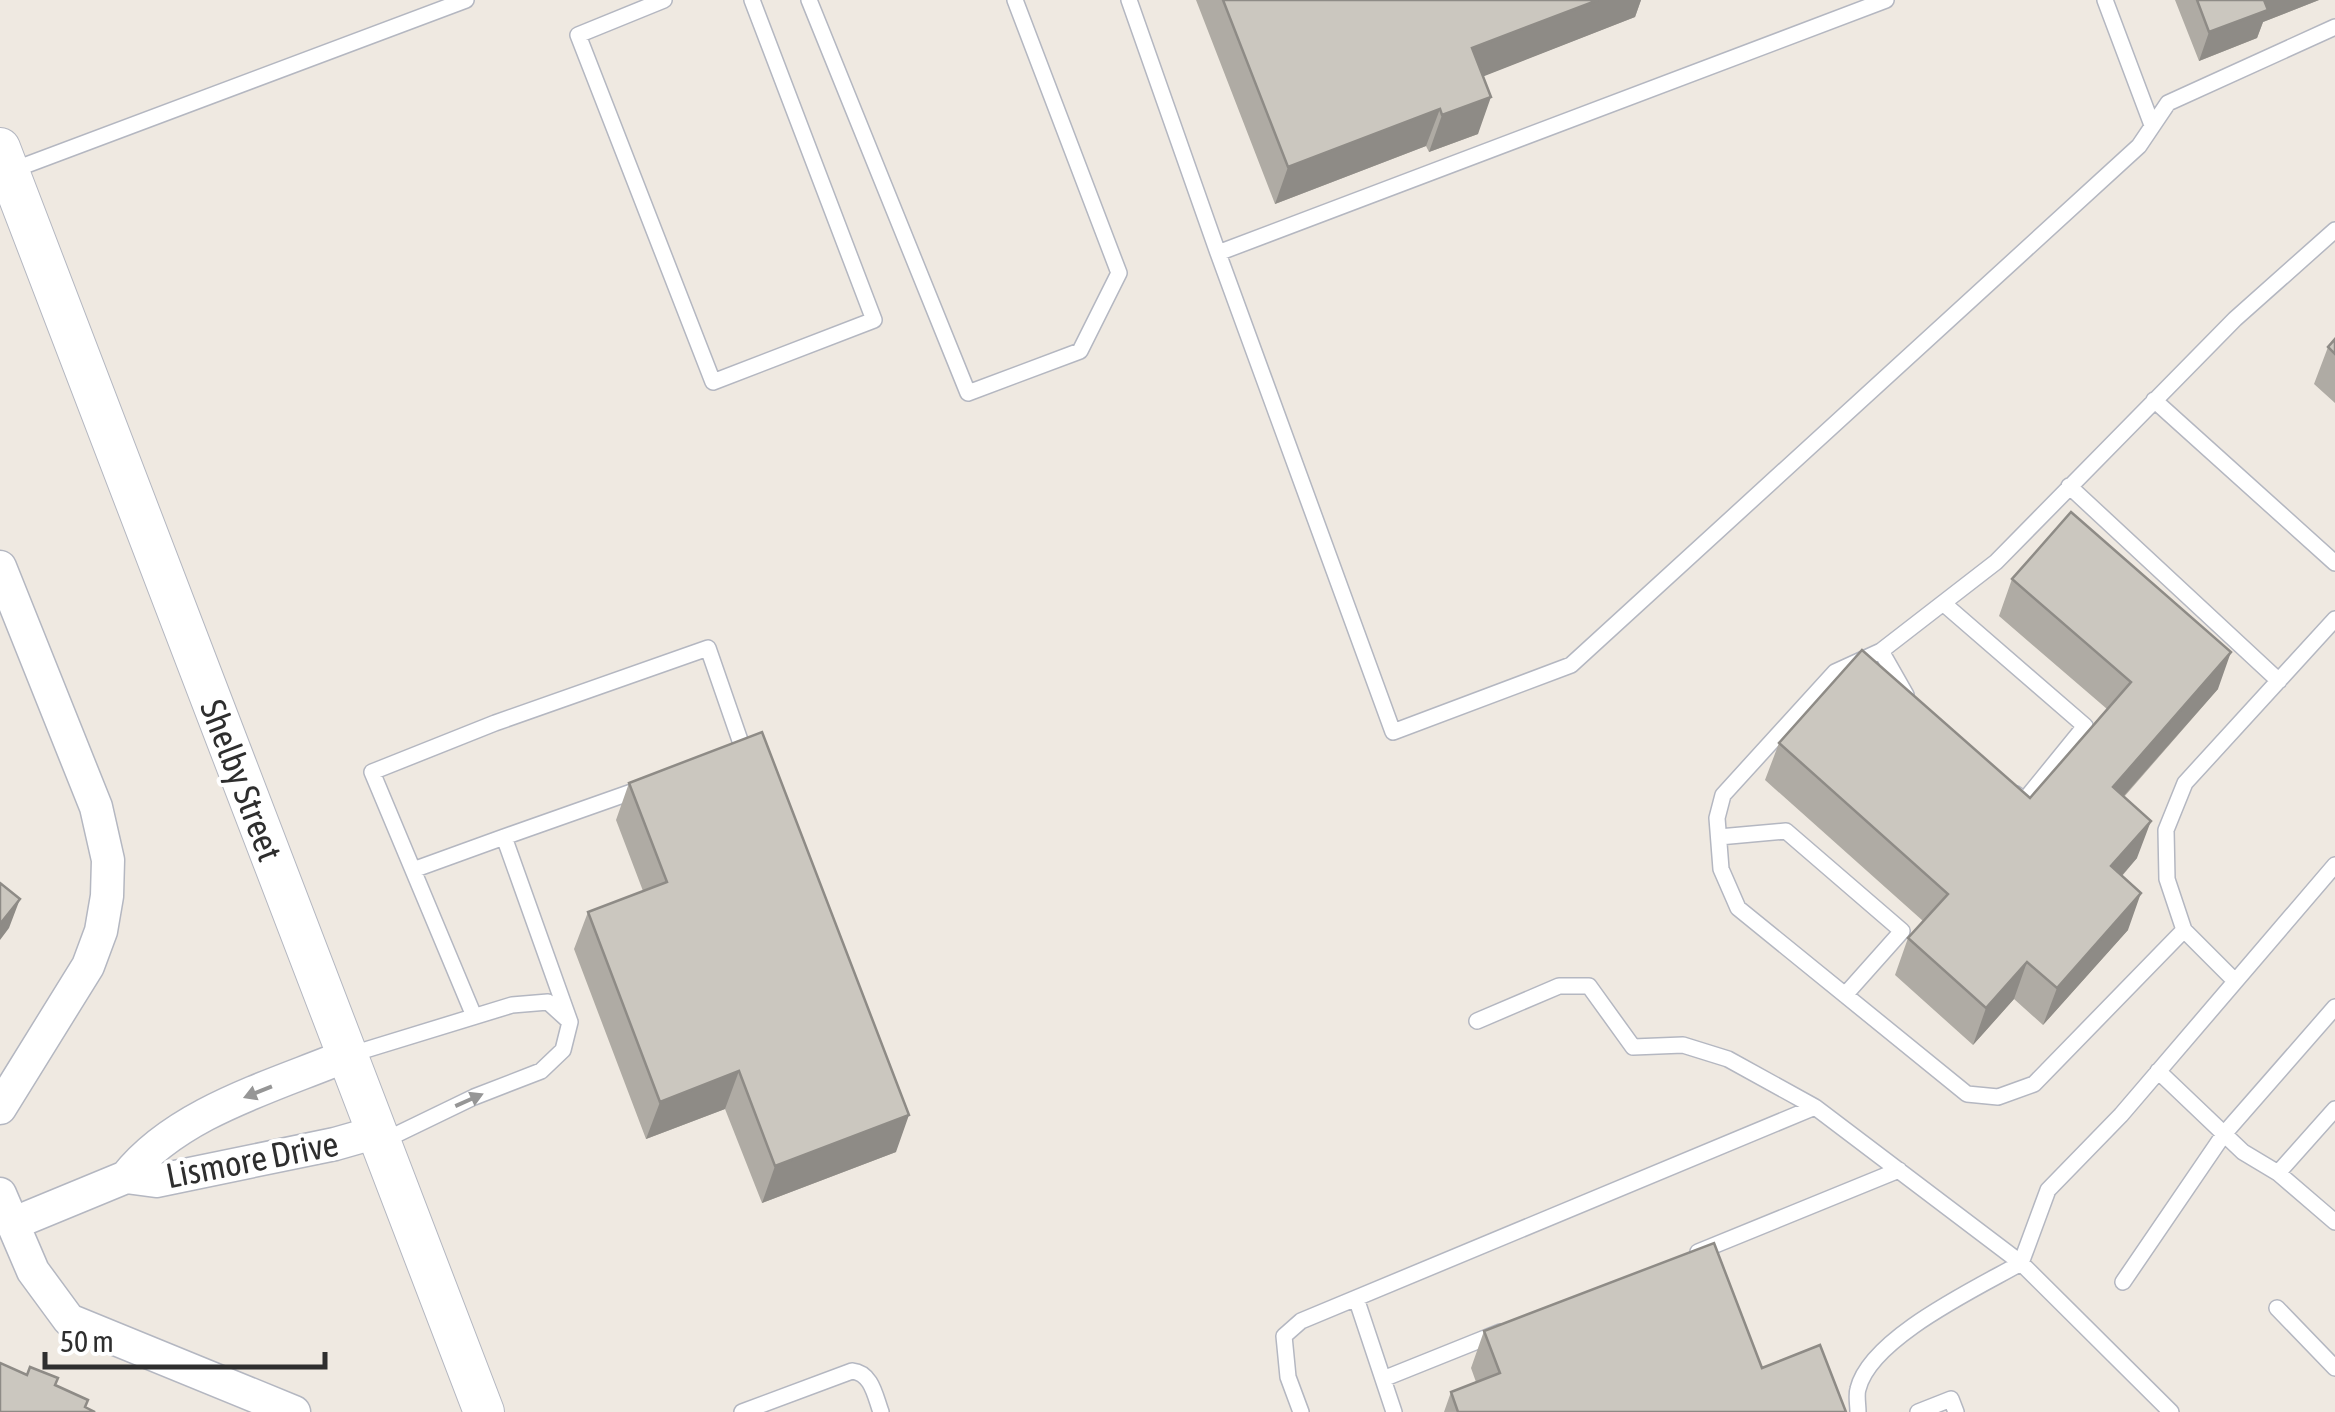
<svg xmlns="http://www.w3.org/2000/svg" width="2335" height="1412" viewBox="0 0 2335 1412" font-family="'Asap Condensed',sans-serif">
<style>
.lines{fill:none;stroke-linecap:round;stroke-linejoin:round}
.service-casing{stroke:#b4b7c1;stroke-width:18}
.minor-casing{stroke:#b4b7c1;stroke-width:35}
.tertiary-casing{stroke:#b4b7c1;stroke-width:42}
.service{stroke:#fff;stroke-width:15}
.minor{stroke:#fff;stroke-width:32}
.tertiary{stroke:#fff;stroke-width:40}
.wall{fill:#afaba4}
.shaded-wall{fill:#8e8b86}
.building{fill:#cbc7bf;stroke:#8e8b86;stroke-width:2.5}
.oneway{fill:#969696}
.labels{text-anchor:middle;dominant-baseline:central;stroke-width:8;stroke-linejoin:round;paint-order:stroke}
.street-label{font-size:35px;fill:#2e2e2e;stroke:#fff}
</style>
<rect width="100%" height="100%" fill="#efe9e1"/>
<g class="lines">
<defs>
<path id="service" d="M664,0L578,35L713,382L874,320L752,0
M809,0L968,393L1080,351L1119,273L1015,0
M1129,0L1218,253L1886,0
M2105,0L2152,125
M13,170L466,0
M1218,253L1393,732L1571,665L2139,146L2168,103L2335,27
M2154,400L2335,563
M2069,486L2279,681
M1943,603L2085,726L2024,801L2016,794
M1881,651L1906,695
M1719,837L1786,831L1902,931L1845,995
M413,870L504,837
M2184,930L2034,1084L1998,1097L1967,1094L1738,908L1721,869L1717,818L1723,795L1835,672L1881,651L1996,562L2235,319L2335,230
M2235,981L2184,930L2167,879L2166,830L2185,783L2335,619
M474,1016L372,772L495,723L708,648L744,752L738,755
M1477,1021L1559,986H1589L1633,1047L1683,1045L1728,1059L1815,1107
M570,1022L504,837L640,789
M349,1055L512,1005L548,1002L570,1022L563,1050L541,1071L474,1097L381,1142
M2158,1071L2243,1152L2278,1173L2335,1222
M2278,1173L2335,1109
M1698,1252L1899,1170
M2123,1282L2224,1134L2335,1007
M1356,1298L1394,1412
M2277,1308L2335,1368
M1383,1379L1500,1332
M742,1412L852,1371C872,1373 875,1396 881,1412
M1301,1412L1288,1377L1284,1336L1301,1321L1815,1107L2021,1263C1977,1288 1870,1338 1858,1389C1856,1395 1858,1405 1858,1412
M1918,1412L1951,1399L1956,1412
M2171,1412L2021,1263L2048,1190L2121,1115L2335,865"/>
<path id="minor" d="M0,567L96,807L108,860L107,896L101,931L88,966L0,1108
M348,1055C274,1086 177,1112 126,1177L156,1181L335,1144L377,1132
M0,1194L33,1271L69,1320L294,1412
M12,1224L126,1177"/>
<path id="tertiary" d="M0,148L484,1412"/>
</defs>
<!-- service casing -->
<use href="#service" class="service-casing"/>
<!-- minor casing -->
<use href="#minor" class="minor-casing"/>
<!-- tertiary casing -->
<use href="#tertiary" class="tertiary-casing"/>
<!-- service -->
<use href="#service" class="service"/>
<!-- minor -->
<use href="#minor" class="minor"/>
<!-- tertiary -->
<use href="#tertiary" class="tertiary"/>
</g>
<!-- wall -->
<path class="wall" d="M1196,0H1641L1635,17L1483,76L1478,134L1429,152L1426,146L1275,204Z
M2175,0H2319L2263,22L2257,38L2199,61Z
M2335,339V403L2314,384L2328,347Z
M2012,579L2218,689L2124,797L2137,858L2122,876L2128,930L2043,1025L2014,999L1973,1045L1895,975L1908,938L1923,921L1765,780L1779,743L2030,798L2107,709L1999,616Z
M629,783L896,1152L762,1203L725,1109L646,1139L574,949L588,912L643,891L616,820Z
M1484,1331L1762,1368L1846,1412H1444L1451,1392L1476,1382L1471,1368Z"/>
<!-- shaded-wall -->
<path class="shaded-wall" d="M1598,0H1641L1635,17L1459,86L1472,48Z
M2262,0H2319L2263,22L2257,38L2199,61L2209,32Z
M1491,97L1478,134L1429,152L1442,115Z
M1440,109L1426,146L1275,204L1288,167Z
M2231,652L2218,689L2099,824L2113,787Z
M2151,821L2137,858L2098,903L2111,866Z
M2141,893L2128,930L2043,1025L2057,988Z
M20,899L9,928L0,940V924Z
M2027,962L2014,999L1973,1045L1986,1008Z
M739,1071L725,1109L646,1139L660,1102Z
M909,1115L896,1152L762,1203L775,1166Z"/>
<!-- building -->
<path class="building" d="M1223,0H1598L1472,48L1491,97L1442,115L1440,109L1288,167Z
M2197,0H2264L2268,10L2209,32Z
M2335,339V354L2328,347Z
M2071,512L2231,652L2113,787L2151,821L2111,866L2141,893L2057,988L2027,962L1986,1008L1908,938L1948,894L1779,743L1862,650L2030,798L2131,682L2012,579Z
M762,732L909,1115L775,1166L739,1071L660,1102L588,912L667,882L629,783Z
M0,883L20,899L0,924Z
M1714,1243L1762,1368L1820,1345L1846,1412H1458L1451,1392L1500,1373L1484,1331Z
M0,1363L27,1375L30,1367L58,1378L55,1385L88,1400L85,1407L95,1412H0Z"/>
<!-- one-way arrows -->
<defs><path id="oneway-solid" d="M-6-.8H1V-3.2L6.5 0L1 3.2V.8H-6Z" transform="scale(2.5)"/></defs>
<g class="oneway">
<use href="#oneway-solid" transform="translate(258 1092) rotate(158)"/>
<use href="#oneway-solid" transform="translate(469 1100) rotate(-24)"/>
</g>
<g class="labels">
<!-- street labels -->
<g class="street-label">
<text transform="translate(242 780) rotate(69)">Shelby Street</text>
<text transform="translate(252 1159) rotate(-11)">Lismore Drive</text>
</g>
</g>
<!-- scale -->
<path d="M45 1352v15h280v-15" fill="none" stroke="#2e2e2e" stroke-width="5"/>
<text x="60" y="1352" font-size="30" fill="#2e2e2e" stroke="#ffffff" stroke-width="8" paint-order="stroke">50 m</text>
</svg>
